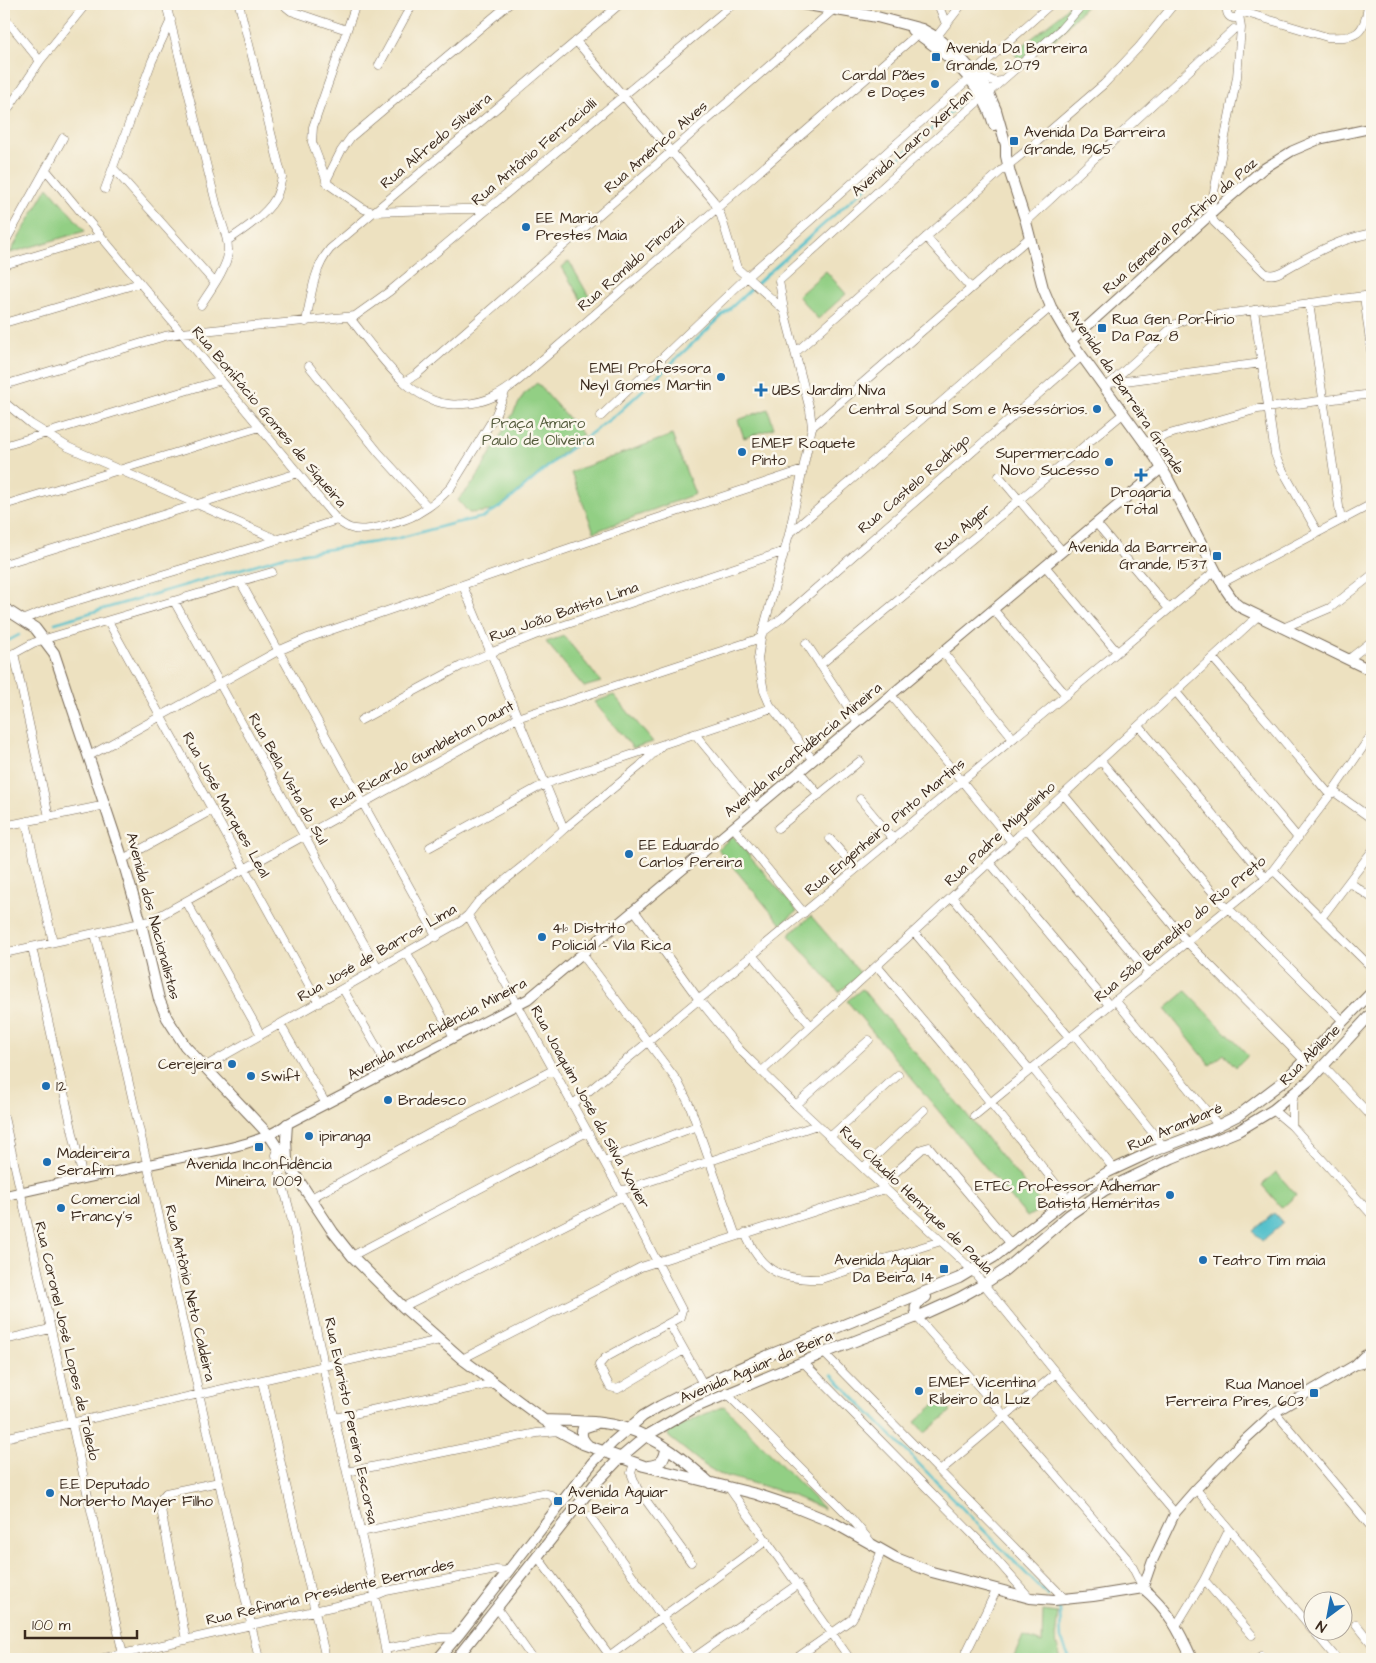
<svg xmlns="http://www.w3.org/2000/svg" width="1376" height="1663" viewBox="0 0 1376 1663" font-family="'Architects Daughter',sans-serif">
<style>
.green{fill:#92cf84;stroke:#667c51}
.water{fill:#53c0cb;stroke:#477574}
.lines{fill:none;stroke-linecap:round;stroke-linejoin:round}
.stream{stroke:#53c0cb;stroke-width:2.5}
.minor-casing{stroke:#796a57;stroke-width:9}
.tertiary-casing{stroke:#796a57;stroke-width:11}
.secondary-casing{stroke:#796a57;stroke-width:12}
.minor{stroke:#fff;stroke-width:8}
.tertiary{stroke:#fff;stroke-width:9}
.secondary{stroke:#fff;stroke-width:10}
.poi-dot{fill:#1f6fb2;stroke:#fbf7ec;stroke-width:2}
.labels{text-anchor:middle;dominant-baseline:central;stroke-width:5;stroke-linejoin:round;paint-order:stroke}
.poi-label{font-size:15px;fill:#3b2a1e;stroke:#fbf7ec;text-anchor:start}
.street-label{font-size:15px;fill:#3b2a1e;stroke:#fbf7ec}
.park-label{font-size:15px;fill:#555c3d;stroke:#fbf7ec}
</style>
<rect width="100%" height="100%" fill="#fbf7ec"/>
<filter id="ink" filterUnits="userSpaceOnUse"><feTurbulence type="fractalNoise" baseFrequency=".02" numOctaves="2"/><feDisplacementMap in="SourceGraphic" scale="10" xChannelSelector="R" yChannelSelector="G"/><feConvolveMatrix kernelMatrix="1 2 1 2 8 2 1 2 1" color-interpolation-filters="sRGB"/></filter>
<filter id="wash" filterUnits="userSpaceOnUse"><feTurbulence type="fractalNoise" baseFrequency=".0096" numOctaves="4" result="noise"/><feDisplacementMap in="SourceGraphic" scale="20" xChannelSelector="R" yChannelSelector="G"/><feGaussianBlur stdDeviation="1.12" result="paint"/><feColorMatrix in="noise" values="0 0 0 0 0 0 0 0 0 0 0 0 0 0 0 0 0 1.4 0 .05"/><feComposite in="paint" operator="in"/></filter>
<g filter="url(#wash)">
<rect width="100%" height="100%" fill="#ede1c0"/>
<!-- green -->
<path class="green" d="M1070,4H1088L1056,38L1020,61L1014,53L1059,16Z
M48,187L85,231L10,253Z
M569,261L591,300L584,305L562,267Z
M826,271L846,294L818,319L798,296Z
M537,383L583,435L495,511L469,513L458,500L475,481L524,394Z
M768,409L774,428L744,438L738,420Z
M672,435L695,494L594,532L571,472Z
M564,636L601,682L584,687L546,642Z
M614,695L653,742L633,748L594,702Z
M733,836L797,911L781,924L718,849Z
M811,916L861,974L839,992L789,935Z
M862,989L1044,1207L1027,1217L847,1001Z
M1186,991L1248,1055L1236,1067L1224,1054L1210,1065L1165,1009Z
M1276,1172L1296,1195L1282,1208L1262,1185Z
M941,1399L951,1411L925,1433L915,1422Z
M724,1406L824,1509L784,1492L719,1474L704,1465L669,1437L668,1434L671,1431L703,1415Z
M1043,1611L1058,1613L1055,1638L1061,1659H1013L1023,1636L1042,1643Z"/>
<!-- water -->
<path class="water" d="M1274,1213L1283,1223L1262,1241L1253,1231Z"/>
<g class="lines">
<!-- stream -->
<path class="stream" d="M55,623L285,556L395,539L455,523L484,517L506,503L558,458L617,414L765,276L966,99
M4,643L19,635
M832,1375L1048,1596
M1053,1603L1060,1610L1061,1639L1070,1659"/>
</g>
</g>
<g filter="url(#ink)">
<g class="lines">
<defs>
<path id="minor" d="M166,4L217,207C221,222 229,238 228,253C227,268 209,292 201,305
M286,4V7L291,11L347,30
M356,4L313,127L312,142L328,184L364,209L373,212L462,209H487
M395,4L410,9
M938,4L946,24
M1227 11a7 7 0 1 1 14 0a7 7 0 1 1-14 0Z
M1240,11L1327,37C1357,39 1365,34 1368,4
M1239,14L1241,28L1237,77L1211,207V215L1214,222L1265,273C1274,278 1284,270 1293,265C1322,249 1339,240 1372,233
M4,17L40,61
M934,40L962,4
M576,41L713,200L721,216L737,268L784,310
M986,62L984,69L987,78L995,82L1001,81
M379,65L412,4
M4,115L40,61L86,4
M113,168L215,283
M46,170L337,520C342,524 347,528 354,529C368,532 405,521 417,514C430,507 441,498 451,487L496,414L505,392
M326,181L341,151L351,137L509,4
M105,189L152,61L171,20
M1026,222L1234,29
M926,237L970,287
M227,241C242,231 266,215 275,199C279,192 280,185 282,177L239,4
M4,244L63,138
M4,265L101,236
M1364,296L1372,357
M1309,303L1341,520
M1254,310L1275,454L1278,462L1318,533
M349,317C375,348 405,399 448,404C453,405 459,404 464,404C486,403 502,394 519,380L921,31
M306,322C311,297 313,269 330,249L620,4
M4,323L140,283
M796,352L1001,171L1031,147L1104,84L1139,47L1174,4
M309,366L379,453L428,507
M404,382L417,374L834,9
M1110,383L1262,363
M4,385L165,336L182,333L355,316L390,291L733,4
M1105,388L1176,324L1186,319L1372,295
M4,402L31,424L68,447L278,540
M601,416L748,276L970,78L974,71L979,68L1051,4
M812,427L1030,237
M1146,442L1173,433L1258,409L1372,394
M4,446L221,380
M999,476L1062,551
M4,505L260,427
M1096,523L1169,609
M789,534L1051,307
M4,564L298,473
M1045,566L1117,652
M240,581L437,937
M1222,583L1372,504
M463,586L564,829
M174,601L378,969
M993,609L1066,695
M22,620L52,608L261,545L337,520
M108,621L319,1003
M1283,628L1330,608L1372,575
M763,632L782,618L1082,356
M806,643L858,722
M942,651L1013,738
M14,653L49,817
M1213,658L1330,795
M4,659L33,643L45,639L272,572
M1349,659L1372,641
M820,665L1124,413
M1176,692L1298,838
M891,695L1012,842
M361,720L461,666L490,653L535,635L785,551
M1139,726L1266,878
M695,734L756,808
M89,756L278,651L308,638L625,529L803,470
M813,760L770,705L764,691L758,659L761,638L789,534L812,427L810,410L784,310L779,281L949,127L1061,29L1083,4
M1101,761L1221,902L1257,935L1343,1021
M799,771L819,795
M1333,791L1372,819
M1064,795L1187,942L1305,1061
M860,799L893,839
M26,822L53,942
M4,826L106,805
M733,827L804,913
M778,828L860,761
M1027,829L1149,973
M830,839L856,869
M430,847L537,788L553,781L772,708
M123,859L212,810
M990,863L1109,1005
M1273,870L1372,968
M1349,882L1372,898
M952,897L1069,1037
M186,901L261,1035
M634,910L697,997L740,1050L796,1105L973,1271L1056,1373L1175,1513
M468,915L623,1196L682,1310L680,1317L669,1323L703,1384
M1322,917L1372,851
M914,932L1030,1070
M95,933L259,1659
M32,947L83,1179
M4,953L150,921L517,718L761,638
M407,953L454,1037
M582,954L678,1082L690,1106L736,1236
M753,956L811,1026
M877,966L944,1045L1068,1199
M343,989L390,1070
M1115,1000L1219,1126
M280,1024L326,1104
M1074,1034L1164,1147
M1324,1066L1372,1117
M204,1067L460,922L468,915L478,902L524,865L564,829L640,766L662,745
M1032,1068L1114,1169
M761,1072L1258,616
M572,1105L1215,571
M796,1105L869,1040
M1273,1110L1292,1126L1372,1215
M974,1116L1270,874L1330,795L1372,734
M4,1117L124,1659
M1292,1126V1105L1294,1093
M830,1137L898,1075
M278,1150L276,1155L281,1178L289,1208L322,1355L326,1381L375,1595L387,1659
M604,1161L697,1126
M863,1168L924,1110
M881,1185L922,1149L929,1147L1011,1244
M621,1191L817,1125
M311,1198L434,1131L553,1070
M745,1233C761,1272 781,1280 821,1279L941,1241
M352,1256L587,1132
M403,1307L623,1196
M917,1317L1004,1415L1126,1557L1133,1568L1143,1588
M669,1323L605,1358L599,1365L600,1368L610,1387L618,1389L684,1350
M4,1340L50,1329
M824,1353L1066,1600
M462,1359L641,1267L885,1189
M803,1362L987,1549L1030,1598
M262,1381L326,1659
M726,1393L851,1518L870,1541
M1275,1412L1372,1528
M335,1418L495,1383
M4,1438L440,1340
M634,1463L631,1473L637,1488L691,1562
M940,1471L1056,1373
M347,1472L537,1433L559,1431
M729,1488L850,1659
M1196,1489L1337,1659
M590,1516L692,1659
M361,1532L542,1493L551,1495L560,1505
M537,1556L610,1656
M1204,1580L1252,1635
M497,1608L533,1659
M1356,1624L1372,1644
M1176,1626L1204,1580L1229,1530
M186,1640L160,1504L161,1499L166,1493L219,1482
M385,1649L440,1638L457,1637
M1261,1656L1264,1659
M100,1659L367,1599L386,1591L496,1570L509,1571
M605,1659L767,1540
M692,1659L798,1584
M795,1659L852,1619L855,1614L882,1550
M963,1659L997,1589"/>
<path id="tertiary" d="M1071,341L1229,198L1263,169L1292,151L1320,139L1372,128
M4,1196C61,1183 118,1171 175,1159C213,1150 256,1147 287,1124L528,999L1162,468
M1355,1365L1372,1361
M1143,1588L1152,1562L1175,1513L1196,1489L1238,1446L1275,1412L1355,1365L1364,1356L1372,1351"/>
<path id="secondary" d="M802,4L877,17L922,29L936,37L962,59L986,87L996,110L1006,145V156L1010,173L1026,222L1043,288L1051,307L1071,341L1155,457L1167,477L1224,587L1235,603L1240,607L1372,671
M912,30C949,55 981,81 994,125
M4,608L35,628L54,653L120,851L141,923L159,999L167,1018L185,1046L269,1135L333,1232L352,1256L403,1307L462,1359L559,1431L583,1444L644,1466L756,1494L792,1506L834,1523L896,1558L932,1572L1030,1598L1054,1600L1093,1596L1143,1588C1168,1609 1179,1630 1192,1659
M287,1160L286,1139L287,1124
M917,1317C913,1305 917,1303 926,1297
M544,1420C572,1421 601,1420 628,1429C660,1439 686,1461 710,1483
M589,1446C583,1441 580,1436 583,1428L595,1424
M648,1466C660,1465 665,1460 666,1448
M438,1659L460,1633L593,1462L613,1442L643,1416L660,1406L703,1384L767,1356L959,1278L994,1257L1077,1192L1108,1172L1151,1152L1211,1129L1239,1115L1285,1080L1372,992
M456,1659L594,1485L620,1458L646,1436L694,1408L824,1353L917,1317L959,1298L984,1284L1005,1270L1069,1215L1105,1190L1172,1158L1238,1131L1273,1110L1311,1079L1372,1013"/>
</defs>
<!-- minor casing -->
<use href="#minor" class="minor-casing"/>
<!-- tertiary casing -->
<use href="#tertiary" class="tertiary-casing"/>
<!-- secondary casing -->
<use href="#secondary" class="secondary-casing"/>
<!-- minor -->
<use href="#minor" class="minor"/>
<!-- tertiary -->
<use href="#tertiary" class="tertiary"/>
<!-- secondary -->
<use href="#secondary" class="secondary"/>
</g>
</g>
<!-- markers -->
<g class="poi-dot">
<rect x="931" y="52" width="10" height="10" rx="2.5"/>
<circle cx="935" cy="84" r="5"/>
<rect x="1009" y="136" width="10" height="10" rx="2.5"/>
<circle cx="526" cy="227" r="5"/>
<rect x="1097" y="323" width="10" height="10" rx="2.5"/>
<circle cx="721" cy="377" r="5"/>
<path d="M758.5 382.5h5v5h5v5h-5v5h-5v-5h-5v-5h5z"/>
<circle cx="1097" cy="409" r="5"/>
<circle cx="742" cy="452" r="5"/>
<circle cx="1109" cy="462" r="5"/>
<path d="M1138.5 467.5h5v5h5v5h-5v5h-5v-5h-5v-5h5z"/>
<rect x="1212" y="551" width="10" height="10" rx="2.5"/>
<circle cx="629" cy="854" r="5"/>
<circle cx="542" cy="937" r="5"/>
<circle cx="232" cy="1064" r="5"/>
<circle cx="251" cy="1076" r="5"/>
<circle cx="46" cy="1086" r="5"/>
<circle cx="388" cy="1100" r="5"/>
<circle cx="309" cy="1136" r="5"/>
<rect x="254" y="1142" width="10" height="10" rx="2.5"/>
<circle cx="47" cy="1162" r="5"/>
<circle cx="1170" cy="1195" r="5"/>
<circle cx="61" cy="1208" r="5"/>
<circle cx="1203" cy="1260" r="5"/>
<rect x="939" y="1264" width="10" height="10" rx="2.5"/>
<circle cx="919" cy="1391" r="5"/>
<rect x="1309" y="1388" width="10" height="10" rx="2.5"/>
<circle cx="50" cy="1493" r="5"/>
<rect x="553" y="1496" width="10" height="10" rx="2.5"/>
</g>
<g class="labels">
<!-- poi labels -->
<g class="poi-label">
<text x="946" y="48">Avenida Da Barreira<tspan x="946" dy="17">Grande, 2079</tspan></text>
<text x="925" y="75" text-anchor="end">Cardal Pães<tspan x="925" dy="17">e Doçes</tspan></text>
<text x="1024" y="132">Avenida Da Barreira<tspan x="1024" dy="17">Grande, 1965</tspan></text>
<text x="536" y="218">EE Maria<tspan x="536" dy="17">Prestes Maia</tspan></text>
<text x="1112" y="319">Rua Gen. Porfírio<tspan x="1112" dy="17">Da Paz, 8</tspan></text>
<text x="711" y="368" text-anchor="end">EMEI Professora<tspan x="711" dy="17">Neyl Gomes Martin</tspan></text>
<text x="772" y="390">UBS Jardim Niva</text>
<text x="1087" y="409" text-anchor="end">Central Sound Som e Assessórios.</text>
<text x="752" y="443">EMEF Roquete<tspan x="752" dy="17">Pinto</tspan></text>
<text x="1099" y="453" text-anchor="end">Supermercado<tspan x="1099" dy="17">Novo Sucesso</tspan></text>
<text x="1141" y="492" text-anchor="middle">Drogaria<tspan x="1141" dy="17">Total</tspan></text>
<text x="1207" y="547" text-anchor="end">Avenida da Barreira<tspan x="1207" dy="17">Grande, 1537</tspan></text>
<text x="639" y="845">EE Eduardo<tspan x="639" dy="17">Carlos Pereira</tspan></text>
<text x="552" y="928">41º Distrito<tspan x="552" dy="17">Policial - Vila Rica</tspan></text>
<text x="222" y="1064" text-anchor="end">Cerejeira</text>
<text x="261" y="1076">Swift</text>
<text x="56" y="1086">12</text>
<text x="398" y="1100">Bradesco</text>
<text x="319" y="1136">ipiranga</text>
<text x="57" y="1153">Madeireira<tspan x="57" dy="17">Serafim</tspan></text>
<text x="259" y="1164" text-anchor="middle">Avenida Inconfidência<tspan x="259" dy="17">Mineira, 1009</tspan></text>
<text x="1160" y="1186" text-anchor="end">ETEC Professor Adhemar<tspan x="1160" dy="17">Batista Heméritas</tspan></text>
<text x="71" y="1199">Comercial<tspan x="71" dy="17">Francy's</tspan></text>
<text x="934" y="1260" text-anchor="end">Avenida Aguiar<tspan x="934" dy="17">Da Beira, 14</tspan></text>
<text x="1213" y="1260">Teatro Tim maia</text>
<text x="929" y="1382">EMEF Vicentina<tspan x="929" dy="17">Ribeiro da Luz</tspan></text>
<text x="1304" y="1384" text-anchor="end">Rua Manoel<tspan x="1304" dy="17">Ferreira Pires, 603</tspan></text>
<text x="60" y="1484">E.E Deputado<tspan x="60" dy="17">Norberto Mayer Filho</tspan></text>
<text x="568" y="1492">Avenida Aguiar<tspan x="568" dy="17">Da Beira</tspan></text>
</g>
<!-- street labels -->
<g class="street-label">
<text transform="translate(436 141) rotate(-40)">Rua Alfredo Silveira</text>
<text transform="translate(912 143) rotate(-41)">Avenida Lauro Xerfan</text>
<text transform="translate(656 147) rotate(-41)">Rua Américo Alves</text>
<text transform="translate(534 152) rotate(-40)">Rua Antônio Ferraciolli</text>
<text transform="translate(1180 226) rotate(-41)">Rua General Porfírio da Paz</text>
<text transform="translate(631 264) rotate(-41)">Rua Romildo Finozzi</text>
<text transform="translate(1126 392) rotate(56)">Avenida da Barreira Grande</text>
<text transform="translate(269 417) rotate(50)">Rua Bonifácio Gomes de Siqueira</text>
<text transform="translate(914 484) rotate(-41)">Rua Castelo Rodrigo</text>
<text transform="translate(963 529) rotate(-40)">Rua Alger</text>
<text transform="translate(564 612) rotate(-19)">Rua João Batista Lima</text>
<text transform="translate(803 750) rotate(-40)">Avenida Inconfidência Mineira</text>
<text transform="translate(422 755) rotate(-29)">Rua Ricardo Gumbleton Daunt</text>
<text transform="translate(288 779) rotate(61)">Rua Bela Vista do Sul</text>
<text transform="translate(226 805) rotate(61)">Rua José Marques Leal</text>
<text transform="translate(885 827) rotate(-40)">Rua Engenheiro Pinto Martins</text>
<text transform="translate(1000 834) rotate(-43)">Rua Padre Miguelinho</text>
<text transform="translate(153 916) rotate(75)">Avenida dos Nacionalistas</text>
<text transform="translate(1180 929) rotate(-40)">Rua São Benedito do Rio Preto</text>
<text transform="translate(377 953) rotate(-30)">Rua José de Barros Lima</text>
<text transform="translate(437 1029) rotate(-28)">Avenida Inconfidência Mineira</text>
<text transform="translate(1310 1055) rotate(-45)">Rua Abilene</text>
<text transform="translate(590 1107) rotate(61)">Rua Joaquim José da Silva Xavier</text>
<text transform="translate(1175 1127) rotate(-23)">Rua Arambaré</text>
<text transform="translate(916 1200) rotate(44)">Rua Cláudio Henrique de Paula</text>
<text transform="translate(190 1293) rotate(77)">Rua Antônio Neto Caldeira</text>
<text transform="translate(67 1341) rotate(77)">Rua Coronel José Lopes de Toledo</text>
<text transform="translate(756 1367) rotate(-23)">Avenida Aguiar da Beira</text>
<text transform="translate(351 1421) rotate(78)">Rua Evaristo Pereira Escorsa</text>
<text transform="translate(330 1592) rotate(-13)">Rua Refinaria Presidente Bernardes</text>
</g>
<!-- park labels -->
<g class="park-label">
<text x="538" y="423">Praça Amaro<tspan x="538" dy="17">Paulo de Oliveira</tspan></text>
</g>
</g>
<!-- margin -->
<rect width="1376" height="1663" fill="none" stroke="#fbf7ec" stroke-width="20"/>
<!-- north arrow -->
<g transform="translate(1328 1616) rotate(212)"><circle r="24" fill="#fbf7ec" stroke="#aea59a"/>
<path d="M0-4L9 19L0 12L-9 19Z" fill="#1f6fb2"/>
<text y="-8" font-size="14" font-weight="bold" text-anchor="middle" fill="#3b2a1e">N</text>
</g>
<!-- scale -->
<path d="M25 1630v8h112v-8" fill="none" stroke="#3b2a1e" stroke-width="2.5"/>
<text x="32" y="1630" font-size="15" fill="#3b2a1e" stroke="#fbf7ec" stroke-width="4" paint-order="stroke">100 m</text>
</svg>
